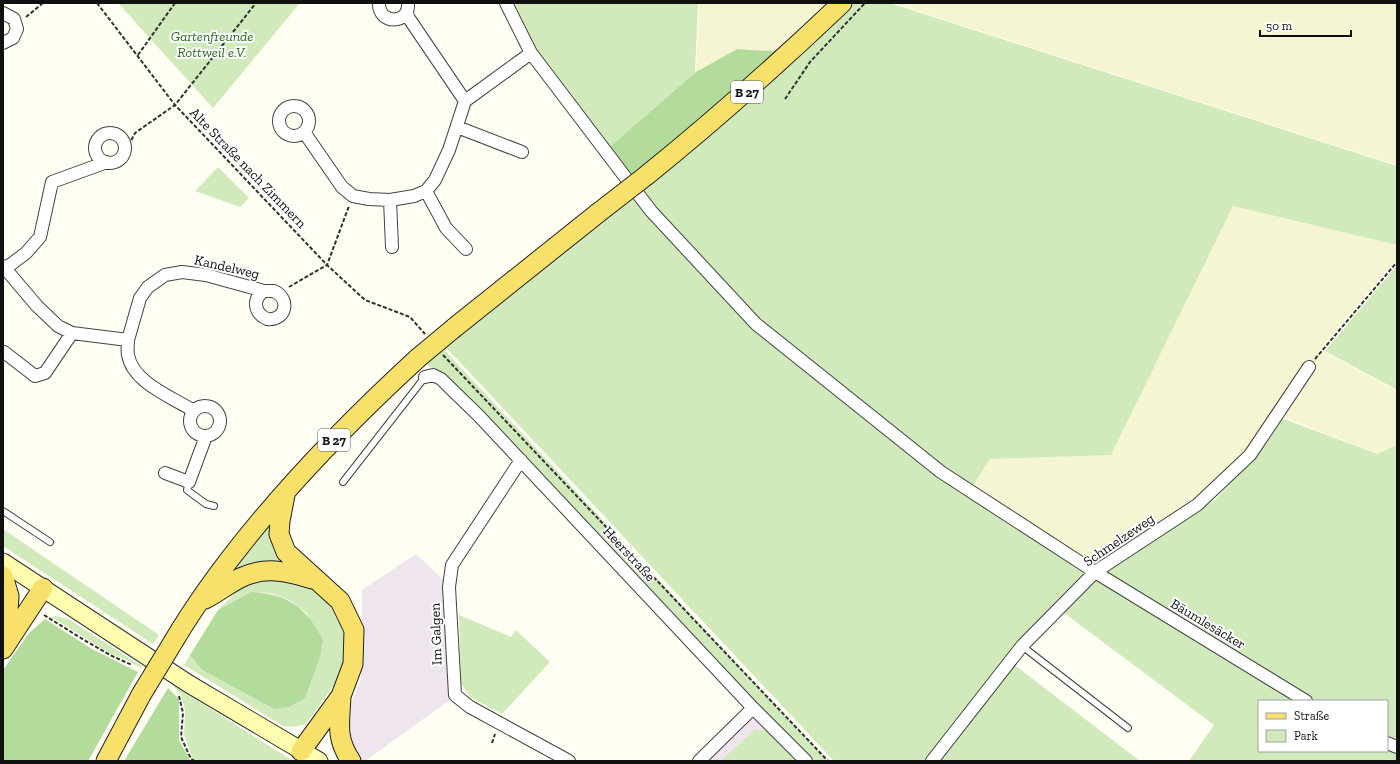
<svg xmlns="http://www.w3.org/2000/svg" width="1400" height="764" viewBox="0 0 1400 764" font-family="'Zilla Slab',serif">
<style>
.industrial{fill:#eee5ee}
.farmland{fill:#f5f5d3}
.green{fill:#d0eabc}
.forest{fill:#b3db9b}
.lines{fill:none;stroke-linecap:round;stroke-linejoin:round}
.lane-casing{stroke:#434343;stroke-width:8}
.street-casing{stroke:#434343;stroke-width:14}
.secondary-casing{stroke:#323232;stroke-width:19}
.primary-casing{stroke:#212121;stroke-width:21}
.path{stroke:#323232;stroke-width:2;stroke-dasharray:4 2;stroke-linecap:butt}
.lane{stroke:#fff;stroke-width:6}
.street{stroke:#fff;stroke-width:12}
.secondary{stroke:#fefcaf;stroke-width:17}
.primary{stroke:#f8e16a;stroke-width:19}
.primary-bridge-casing{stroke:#212121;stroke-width:21;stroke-linecap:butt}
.primary-bridge{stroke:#f8e16a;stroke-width:19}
.labels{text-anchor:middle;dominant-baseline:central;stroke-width:4;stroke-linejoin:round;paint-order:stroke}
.shield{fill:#fff;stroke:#585858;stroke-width:1}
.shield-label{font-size:13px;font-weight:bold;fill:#101010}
.park-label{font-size:14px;font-style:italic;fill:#28691f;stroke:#fff}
.street-label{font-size:14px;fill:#101010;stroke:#fff}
</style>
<rect width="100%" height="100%" fill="#fffef3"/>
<!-- industrial -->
<path class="industrial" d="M416,554L451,587L454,697L365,761H361L353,750L346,729L351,704L361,680L362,590Z
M753,710L802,761H701Z"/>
<!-- farmland -->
<path class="farmland" d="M699,3H831L785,52L737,49L696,72Z
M893,3H1397V165Z
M1233,206L1397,245V259L1320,349L1397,391V445L1377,454L1274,413L1215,493L1095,568L972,489L990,459L1111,455Z"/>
<!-- green -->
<path class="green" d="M118,3H300L213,108Z
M509,3H698L695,73L606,150L532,50Z
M838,3H890L1397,166V245L1233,206L1111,455L990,459L971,489L758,324L631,183Z
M218,167L249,198L240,207L195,191Z
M628,185L755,325L940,472L1093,572L929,761H834L439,340Z
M1397,265V390L1325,351Z
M437,342L827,761H811L438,373L419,358Z
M1279,417L1377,454L1397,445V745L1387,740V701H1312L1099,572L1118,563L1216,499L1252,458Z
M272,518L294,566L229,575Z
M3,529L159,635L153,644L3,546Z
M1095,574L1301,701H1259V751H1387V746L1397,750V761H1189L1214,725L1060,610Z
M264,578L307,583L326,597L346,637L345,658L337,681L306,724L294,727L283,726L184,665L190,655L202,670L274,709L314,672L320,657L307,613L289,600L270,593L251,592L218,610L246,583Z
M459,615L511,637L516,630L550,662L502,714L470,697L461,683Z
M56,616L68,619L142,666L141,668L125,659L111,654L51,617Z
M1012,663L1140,761H934Z
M171,684L290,759L293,761H199L192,758L184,734L185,710L181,694Z
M755,729L768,731L799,761H721Z"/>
<!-- forest -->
<path class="forest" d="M737,49L785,52L629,180L606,150L696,72Z
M251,592C288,594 306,607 323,640L320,657L305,698L289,707L274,709L202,670L190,655L218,610Z
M45,619L92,649L138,672L88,761H3V670L29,633Z
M168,688L179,699V740L190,760L192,761H124Z"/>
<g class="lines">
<defs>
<path id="lane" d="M189,482L187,490L206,504L214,506
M343,482L425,377
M3,511L50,542
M1022,646L1128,728"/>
<path id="street" d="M379,3C378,25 410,25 408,3
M506,3L531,53L651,211L756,324L941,472L1095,572L1306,701
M407,12L408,17L465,101
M3,13L14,19L17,29L13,38L3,43
M279 121a15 15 0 1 1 30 0a15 15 0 1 1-30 0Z
M457,127L522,152
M304,132L342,187L353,196L369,199L390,200L414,196L426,191L435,180L449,150L465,101L531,53
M95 148a15 15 0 1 1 30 0a15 15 0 1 1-30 0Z
M426,191L446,228L466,249
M390,200L392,247
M3,266L37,306L58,326L72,333L128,340C128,345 127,350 128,355C133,383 172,397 194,411
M6,268L26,253L40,237L52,182L107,162
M128,340L140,298L148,287L165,275L182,272L206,275L264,291H274C291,299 286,321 267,319C254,313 252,299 264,291
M4,352L35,376L45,373L72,333
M425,377L433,375L441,379L479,416L753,708L806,761
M190 421a15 15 0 1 1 30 0a15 15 0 1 1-30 0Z
M521,460L452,565L449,587L455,695L470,707L569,761
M165,473L189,482L206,436
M1387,743L1397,747
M699,761L753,708
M932,761L1022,646L1095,572L1197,505L1250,455L1309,367"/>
<path id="secondary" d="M3,562L189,684L319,761"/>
<path id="primary" d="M647,175C715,120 779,63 842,3
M454,328L598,213
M285,495L280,521L279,534L286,552L340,601L354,630L353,664L341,696L301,751
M3,576L9,596L6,642
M205,599C217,593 228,584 240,578C264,566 287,571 312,579
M181,629C243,530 332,437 418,358
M3,649L43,588
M341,696C340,723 335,737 351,761
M106,761L141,695"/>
</defs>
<!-- lane casing -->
<use href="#lane" class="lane-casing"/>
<!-- street casing -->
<use href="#street" class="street-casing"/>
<!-- secondary casing -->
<use href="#secondary" class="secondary-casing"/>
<!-- primary casing -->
<use href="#primary" class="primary-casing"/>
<!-- path -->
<path class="path" d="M97,3L175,105L327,265L365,300L410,317L425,334
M26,17L43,3
M138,55L175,3
M785,99L810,62L865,3
M123,156L135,133L175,105L256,3
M289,287L327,265L349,206
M443,355L828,761
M1315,359L1397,262
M44,615L84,640L112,656L132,665
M179,696L183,713L181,737L191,759L195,761
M492,743L495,734"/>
<!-- lane -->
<use href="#lane" class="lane"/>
<!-- street -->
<use href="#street" class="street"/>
<!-- secondary -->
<use href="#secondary" class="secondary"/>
<!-- primary -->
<use href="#primary" class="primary"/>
<defs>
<path id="primary-bridge" d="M598,213L647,175
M418,358L454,328
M141,695L181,629"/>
</defs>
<!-- primary-bridge casing -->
<use href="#primary-bridge" class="primary-bridge-casing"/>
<!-- primary-bridge -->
<use href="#primary-bridge" class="primary-bridge"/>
</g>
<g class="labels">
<!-- shield labels -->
<g class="shield">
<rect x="731" y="81" width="32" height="22" rx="3"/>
<rect x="318" y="429" width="32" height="22" rx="3"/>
</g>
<g class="shield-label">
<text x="747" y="92">B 27</text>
<text x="334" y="440">B 27</text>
</g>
<!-- park labels -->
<g class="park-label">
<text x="212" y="36">Gartenfreunde<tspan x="212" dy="16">Rottweil e.V.</tspan></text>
</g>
<!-- street labels -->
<g class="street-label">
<text transform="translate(248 168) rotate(46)">Alte Straße nach Zimmern</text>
<text transform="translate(227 267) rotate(13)">Kandelweg</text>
<text transform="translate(1119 540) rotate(-34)">Schmelzeweg</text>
<text transform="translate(629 554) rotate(47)">Heerstraße</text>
<text transform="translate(1208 624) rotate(31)">Bäumlesäcker</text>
<text transform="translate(436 634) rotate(-92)">Im Galgen</text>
</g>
</g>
<!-- border -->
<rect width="1400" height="764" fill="none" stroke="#101010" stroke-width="8"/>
<!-- legend -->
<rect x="1258" y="700" width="130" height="52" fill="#ffffff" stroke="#9f9f9f"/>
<rect x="1266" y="713" width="20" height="6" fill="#f8e16a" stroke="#9f9f9f"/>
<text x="1294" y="720" font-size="12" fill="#101010">Straße</text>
<rect x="1266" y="730" width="20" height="12" fill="#d0eabc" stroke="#9f9f9f"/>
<text x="1294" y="740" font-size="12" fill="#101010">Park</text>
<!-- scale -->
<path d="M1260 30v6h91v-6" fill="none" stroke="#101010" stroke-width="2"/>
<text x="1266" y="30" font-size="12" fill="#101010" stroke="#ffffff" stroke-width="3" paint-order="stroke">50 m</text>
</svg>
